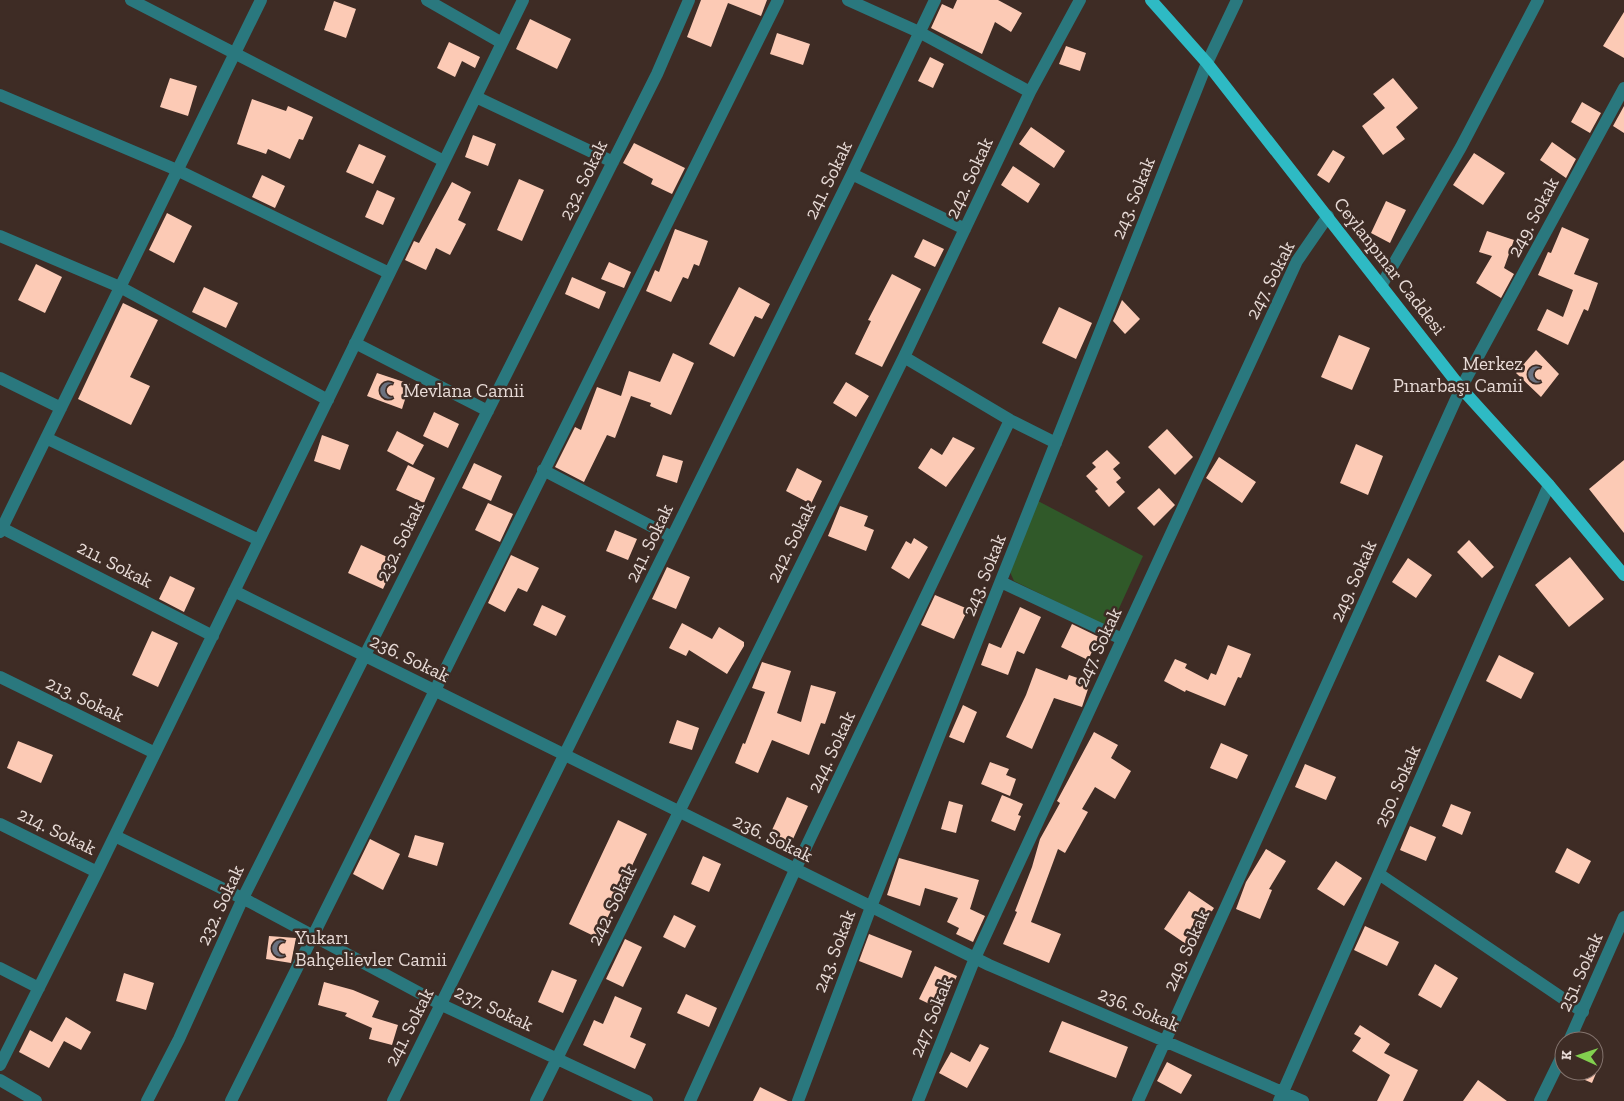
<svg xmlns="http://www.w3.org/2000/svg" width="1624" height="1101" viewBox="0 0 1624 1101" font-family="'Zilla Slab',serif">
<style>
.green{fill:#305929}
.building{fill:#fccab5}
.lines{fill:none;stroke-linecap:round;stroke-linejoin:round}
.minor{stroke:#2a787e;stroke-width:12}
.major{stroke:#2ebac4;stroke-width:12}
.labels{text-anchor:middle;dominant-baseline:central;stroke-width:5;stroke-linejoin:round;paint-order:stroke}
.street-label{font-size:19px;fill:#e8dbd7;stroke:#3e2c25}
.poi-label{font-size:19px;fill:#e8dbd7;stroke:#3e2c25;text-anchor:start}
</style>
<rect width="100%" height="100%" fill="#3e2c25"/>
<!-- green -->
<path class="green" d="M1038,501L1143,556L1110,628L1014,581L1010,572Z"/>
<!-- building -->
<path class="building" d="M701,0H767L761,16L728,3L711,47L687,37Z
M957,0H998L1022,13L1011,32L995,22L982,54L931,28L942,4L953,9Z
M334,1L356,9L346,38L324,30Z
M1624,12V58L1603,46Z
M530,19L571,39L557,69L516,49Z
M777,33L810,44L803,65L770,54Z
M449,42L480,57L475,68L462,61L455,77L437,68Z
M1066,46L1086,53L1080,71L1059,64Z
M930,57L944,64L933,88L918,81Z
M170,78L197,86L188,116L160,107Z
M1393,78L1418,108L1396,127L1405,139L1383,155L1362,126L1385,108L1373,94Z
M252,99L286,111L288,106L313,117L303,140L299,139L290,159L268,149L266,154L237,144Z
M1582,102L1601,113L1590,133L1571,122Z
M1624,106V133L1613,126Z
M1031,127L1065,151L1054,168L1019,144Z
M473,135L496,144L488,166L465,157Z
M1552,142L1576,159L1566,178L1540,160Z
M634,143L685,168L672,194L651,184L653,179L623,163Z
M359,144L386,156L373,184L346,172Z
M1333,150L1345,157L1329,183L1317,175Z
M1474,153L1505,173L1483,205L1453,185Z
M1013,166L1040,184L1028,203L1001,185Z
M262,175L285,186L275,208L252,197Z
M519,179L544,190L522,241L497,230Z
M452,182L471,192L458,220L466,224L450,255L436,248L426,270L405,260L414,241L419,243Z
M377,190L395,198L383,225L365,217Z
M1386,201L1406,210L1390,243L1371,233Z
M167,213L192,226L174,263L149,250Z
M1562,227L1589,239L1574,274L1598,283L1588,311L1584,309L1568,345L1537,330L1547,309L1563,317L1573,290L1538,275L1548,252L1551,253Z
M675,229L708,241L699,266L694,264L688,279L683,277L671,302L646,291L655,270L659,272Z
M1487,231L1514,240L1504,268L1514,274L1501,298L1476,283L1492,256L1479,252Z
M923,239L944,249L935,267L914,257Z
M609,262L631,272L624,288L601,279Z
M36,264L62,277L45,313L18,300Z
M892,274L921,289L882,367L855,354L871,321L868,320Z
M572,277L606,292L599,309L565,294Z
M204,287L238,303L226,328L192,312Z
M739,287L770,304L762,319L755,316L734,357L709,344Z
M1122,300L1140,319L1125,334L1113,321Z
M123,303L158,320L130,377L150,386L131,425L78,399Z
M1059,307L1092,323L1076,359L1042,343Z
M1339,335L1370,348L1352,390L1321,377Z
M1536,350L1559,374L1541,397L1516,373Z
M673,353L694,363L671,415L650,406L651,403L631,396L615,438L607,435L584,482L555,467L575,427L581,430L597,387L621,396L629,371L660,382Z
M377,373L410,384L402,409L367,396Z
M846,382L869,396L856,417L833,403Z
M434,412L459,424L448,448L423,436Z
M1167,429L1193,457L1175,475L1148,447Z
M397,431L424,445L413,465L387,451Z
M322,435L349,445L340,470L314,461Z
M953,437L975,448L946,487L918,468L931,448L942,455Z
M1356,444L1383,456L1368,495L1340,483Z
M1107,450L1120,463L1113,469L1121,478L1116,482L1125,492L1109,507L1095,491L1098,489L1086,476L1096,467L1092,463Z
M663,455L683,461L677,483L656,476Z
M1219,457L1256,482L1242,503L1206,478Z
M1624,460V533L1589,489Z
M474,463L502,476L491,501L462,488Z
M408,465L435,478L424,503L396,490Z
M797,468L822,481L811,504L786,491Z
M1159,488L1175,505L1154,526L1137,508Z
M488,503L513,514L500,542L475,530Z
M840,506L868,516L864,526L874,530L866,551L828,536Z
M615,530L637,539L628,560L606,551Z
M914,538L928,547L909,579L891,568L906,541L911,544Z
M1469,540L1494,567L1482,578L1457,552Z
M361,545L396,561L383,589L348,573Z
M511,555L539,568L527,592L518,588L505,612L488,603Z
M1570,557L1604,599L1569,627L1535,585Z
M1408,558L1432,575L1416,598L1392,582Z
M667,567L690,577L676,609L652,599Z
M170,576L195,588L184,612L159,599Z
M935,595L968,609L954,639L921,625Z
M542,605L566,616L556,636L533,625Z
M1020,607L1041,617L1024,654L1017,651L1008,675L981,665L989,643L1001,648Z
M682,623L712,639L719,627L744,642V646L727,674L689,650L686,656L669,648Z
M1072,624L1099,637L1088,660L1061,647Z
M152,631L178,643L158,687L132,675Z
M1228,645L1251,654L1241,678L1238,677L1225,706L1186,690L1185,692L1164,681L1175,659L1187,664L1185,668L1208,680L1211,673L1216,675Z
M1499,655L1534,673L1521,699L1486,681Z
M762,662L791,671L777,713L801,722L811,685L836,692L825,724L821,723L809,755L772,740L758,773L735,763L743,743L745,744L765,692L752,688Z
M1036,668L1067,680L1069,675L1089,682V686L1082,707L1054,698L1032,749L1006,737L1026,695Z
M963,705L977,712L964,743L949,737Z
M677,720L699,728L692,750L669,743Z
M1094,732L1118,745L1111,758L1131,771L1115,799L1095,787L1082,809L1088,812L1065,853L1058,849L1031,922L1061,934L1049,963L1003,944L1017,912L1015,911L1032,867L1040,839L1060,803L1057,801Z
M18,741L53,755L41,783L7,768Z
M1221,743L1248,755L1237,779L1210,768Z
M990,762L1009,769L1006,775L1016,779L1010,796L981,784Z
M1305,764L1336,777L1326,800L1295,787Z
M1002,795L1023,804L1018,815L1021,816L1015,831L991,821Z
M787,797L808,806L789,848L768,839Z
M949,801L963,805L956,833L941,829Z
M1451,804L1471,812L1462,835L1442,826Z
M618,820L647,834L598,938L569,924Z
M1410,826L1436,837L1426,861L1400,850Z
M415,835L444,843L437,866L408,857Z
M370,839L400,854L383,890L353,874Z
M1567,848L1591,861L1579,884L1555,872Z
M1266,849L1286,861L1269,889L1272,890L1260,919L1236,909L1246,882Z
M703,856L721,864L709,892L691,884Z
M899,858L979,880L970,909L985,916L973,942L956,934L959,928L947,922L958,898L925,888L920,906L887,895Z
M1336,861L1362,878L1344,906L1317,889Z
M1189,891L1214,908L1189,946L1164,929Z
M674,915L696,926L685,948L663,937Z
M1365,926L1399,942L1387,966L1354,950Z
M869,934L912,951L902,978L859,961Z
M269,936L296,938L291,963L266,959Z
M625,939L642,947L623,987L606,979Z
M1435,964L1458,978L1441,1008L1418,995Z
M935,966L957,976L942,1010L919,999Z
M552,970L577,980L563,1013L538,1002Z
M124,973L154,983L146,1010L116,1001Z
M324,982L353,990L379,1001L372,1017L398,1025L392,1045L369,1039L372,1028L345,1016L347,1013L318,1005Z
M686,994L717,1008L709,1027L677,1013Z
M615,996L642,1008L630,1037L646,1044L635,1069L583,1045L594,1020L603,1024Z
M66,1017L91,1032L81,1050L64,1041L49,1068L19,1052L30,1030L52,1042Z
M1062,1021L1128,1047L1116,1078L1049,1052Z
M1360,1025L1390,1044L1384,1053L1418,1070L1403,1101H1377L1390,1075L1352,1051L1361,1038L1354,1034Z
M980,1044L989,1048L967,1088L939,1073L951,1052L970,1062Z
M1167,1062L1192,1075L1181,1094L1157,1081Z
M1564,1071H1597L1592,1083Z
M1478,1080L1507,1101H1463Z
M760,1087L788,1101H753Z"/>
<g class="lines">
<!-- minor -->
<path class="minor" d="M131,0L444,161
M427,0L502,43
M848,0L919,32L1030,92
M0,95L177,170L389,273
M476,97L613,162
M852,174L965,229
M0,236L120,287L328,400
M1381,286L1461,147L1538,0
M355,343L488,411
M904,357L1010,420L1056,443
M0,378L61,408
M46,438L259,540
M543,470L672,537
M0,527L213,636
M0,532L261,0
M1001,582L1122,639
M234,591L989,965L1303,1101
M0,677L155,753
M0,824L97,872
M115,836L250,902L442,1005L647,1101
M1379,874L1583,1012
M0,968L39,988
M1569,1041L1624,917
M0,1065L97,872L523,0
M0,1080L36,1101
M147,1101L179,1039L243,898L657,74L689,0
M231,1101L778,0
M393,1101L852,174L935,0
M536,1101L904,357L1030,92L1080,0
M690,1101L795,870L1010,420
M798,1101L871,907L1207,63L1237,0
M918,1101L975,958L1297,261L1328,216
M1138,1101L1461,388L1624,88
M1279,1101L1549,485
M1540,1101L1564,1052"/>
<!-- major -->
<path class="major" d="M1151,0L1207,63L1461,388L1549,485L1624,575"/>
</g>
<!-- icons -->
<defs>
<symbol id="mosque-bare" viewBox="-9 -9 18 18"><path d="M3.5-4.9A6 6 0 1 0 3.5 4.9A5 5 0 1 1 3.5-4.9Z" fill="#6b7280" stroke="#3e2c25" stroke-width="2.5" paint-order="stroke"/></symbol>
</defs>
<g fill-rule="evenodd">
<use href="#mosque-bare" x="1524" y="362" width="25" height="25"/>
<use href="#mosque-bare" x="376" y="378" width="25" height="25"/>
<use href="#mosque-bare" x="268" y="936" width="25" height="25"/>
</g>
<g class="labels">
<!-- street labels -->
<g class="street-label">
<text transform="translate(969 178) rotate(-65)">242. Sokak</text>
<text transform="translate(583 180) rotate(-64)">232. Sokak</text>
<text transform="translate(828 180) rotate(-64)">241. Sokak</text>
<text transform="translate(1133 198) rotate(-68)">243. Sokak</text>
<text transform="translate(1533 217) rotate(-62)">249. Sokak</text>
<text transform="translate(1390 266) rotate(52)">Ceylanpınar Caddesi</text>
<text transform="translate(1270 280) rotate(-63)">247. Sokak</text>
<text transform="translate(400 541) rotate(-64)">232. Sokak</text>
<text transform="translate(791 542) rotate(-64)">242. Sokak</text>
<text transform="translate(649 543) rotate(-64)">241. Sokak</text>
<text transform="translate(115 564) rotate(27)">211. Sokak</text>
<text transform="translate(984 575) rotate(-68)">243. Sokak</text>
<text transform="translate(1353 581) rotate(-66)">249. Sokak</text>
<text transform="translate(1098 647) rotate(-65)">247. Sokak</text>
<text transform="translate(410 658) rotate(26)">236. Sokak</text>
<text transform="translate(85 699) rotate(25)">213. Sokak</text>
<text transform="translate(831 752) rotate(-65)">244. Sokak</text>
<text transform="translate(1397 786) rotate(-66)">250. Sokak</text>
<text transform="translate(57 831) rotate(26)">214. Sokak</text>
<text transform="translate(773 838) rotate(26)">236. Sokak</text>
<text transform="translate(220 905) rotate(-65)">232. Sokak</text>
<text transform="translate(612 905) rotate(-64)">242. Sokak</text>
<text transform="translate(1186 950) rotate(-66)">249. Sokak</text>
<text transform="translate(834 951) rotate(-69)">243. Sokak</text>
<text transform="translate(1580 972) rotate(-66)">251. Sokak</text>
<text transform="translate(494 1008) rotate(25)">237. Sokak</text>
<text transform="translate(1139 1009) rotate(23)">236. Sokak</text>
<text transform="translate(931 1017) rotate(-68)">247. Sokak</text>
<text transform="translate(409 1027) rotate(-63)">241. Sokak</text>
</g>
<!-- poi labels -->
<g class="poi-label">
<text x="1523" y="363" text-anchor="end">Merkez<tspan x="1523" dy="22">Pınarbaşı Camii</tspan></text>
<text x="403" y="390">Mevlana Camii</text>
<text x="295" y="937">Yukarı<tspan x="295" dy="22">Bahçelievler Camii</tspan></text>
</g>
</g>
<!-- north arrow -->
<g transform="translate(1579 1056) rotate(273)"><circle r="24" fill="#3e2c25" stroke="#82726c"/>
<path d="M0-4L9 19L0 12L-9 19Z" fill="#82d04f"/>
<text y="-8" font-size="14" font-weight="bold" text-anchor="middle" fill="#e8dbd7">K</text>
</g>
</svg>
